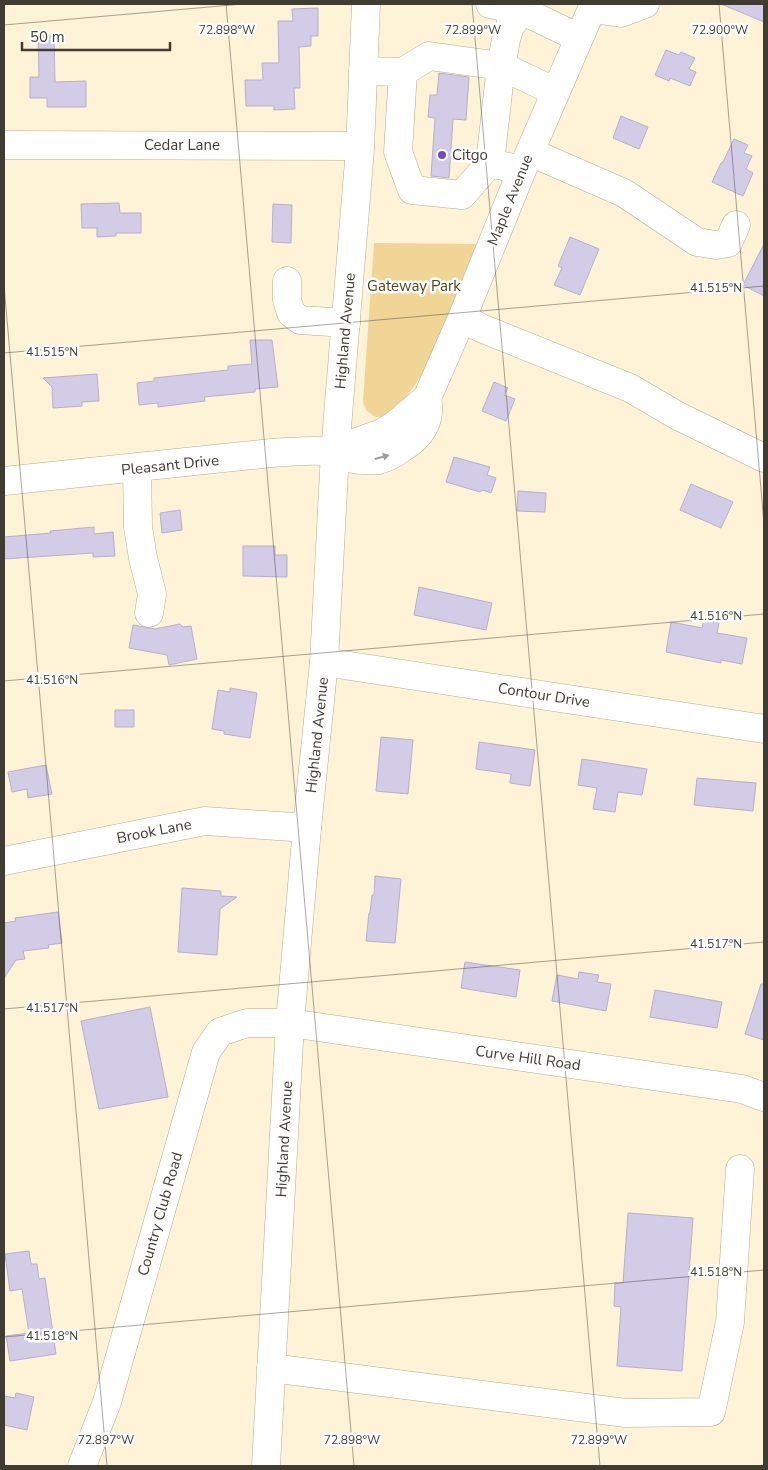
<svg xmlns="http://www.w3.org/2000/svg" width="768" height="1470" viewBox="0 0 768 1470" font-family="'Nunito Sans',sans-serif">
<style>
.green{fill:#f0d596}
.building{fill:#d2cce7;stroke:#b6b0cb}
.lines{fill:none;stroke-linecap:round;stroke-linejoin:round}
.minor-casing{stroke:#b6ab92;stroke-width:29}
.highway-casing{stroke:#b6ab92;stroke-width:29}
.minor{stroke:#fff;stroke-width:28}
.highway{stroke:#fff;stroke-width:28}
.oneway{fill:#a09e98}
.ticks{fill:none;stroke:#413c32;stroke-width:1;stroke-opacity:0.45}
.poi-dot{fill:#7449c2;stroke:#fff;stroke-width:2}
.labels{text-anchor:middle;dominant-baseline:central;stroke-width:5;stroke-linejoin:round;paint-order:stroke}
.street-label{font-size:15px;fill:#413c32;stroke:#fff}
.poi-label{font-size:15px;fill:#413c32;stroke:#fff;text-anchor:start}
.park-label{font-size:15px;fill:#53441c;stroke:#fff}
.ticks-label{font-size:12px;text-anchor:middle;fill:#413c32;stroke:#fff;stroke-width:5;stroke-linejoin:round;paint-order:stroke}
</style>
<rect width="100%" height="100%" fill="#fef2d7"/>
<!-- green -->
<path class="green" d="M374,243L477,244L424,372L412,389L401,404L384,417H375L366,410L363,402Z"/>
<!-- building -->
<path class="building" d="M721,4H764V22Z
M318,8V36H311V46L299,47L300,88H294L295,109L274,110V106H246L245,80H263L262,63H279L278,21H293L292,9Z
M38,36H54L55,82L86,81V107H47V98H30V77H39Z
M666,50L679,55L681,52L695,58L689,69L696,72L690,86L670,78L669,81L655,75Z
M439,73L469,77L466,120L453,119L449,178L431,176L435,118L428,117L430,95H437Z
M621,116L648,127L639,149L613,138Z
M734,139L748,145L744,153L752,156L746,169L753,173L743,196L712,182L721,163L723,162Z
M119,203L120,213H141V233H116V236L97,237V228H82L81,204Z
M273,204L292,205L291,243L272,242Z
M570,237L599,249L580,295L554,285L562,268L558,266Z
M764,244V296L743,285Z
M250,340H272L278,387L255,389V392L204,397L205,401L158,407V403L139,405L137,383L154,381V378L228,370V366L252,364Z
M97,374L99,401L82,402V406L53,408L52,387L43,378Z
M494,382L508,388L504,395L515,399L506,421L482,411Z
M454,457L490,467L487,475L496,478L491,493L483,490L480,492L446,482Z
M691,484L733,502L721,528L680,510Z
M518,491L546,493L545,512L517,511Z
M180,510L182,530L162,533L160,513Z
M94,527V534L113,532L115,556L93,557V553L4,559V537L51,533L50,531Z
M243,546H275V555H287V577L243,576Z
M419,587L492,603L486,630L414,615Z
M704,620L719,623L717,633L747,638L742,664L721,660V663L666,652L671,622L702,628Z
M180,624L183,627L191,626L197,659L169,665L167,655L129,648L133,625L155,629Z
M230,688L257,693L250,738L224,734V731L212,729L218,690L230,692Z
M115,710H134V727H115Z
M381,737L413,740L408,794L376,791Z
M479,742L535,750L530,786L510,783L511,774L476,769Z
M582,759L647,769L642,795L618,792L615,812L593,809L597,788L578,785Z
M46,765L52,794L28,798L27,789L12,792L8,772Z
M697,778L756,783L753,811L694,805Z
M375,876L401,879L395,943L366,941L369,913H370L372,895H374Z
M182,888L221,891V896L237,897L220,909L217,955L178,952Z
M58,912L62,943L48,945L49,948L23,951L25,959L16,960L4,978V923L16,921L15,918Z
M465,962L520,970L516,997L461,988Z
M579,972L599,975L597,982L611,984L606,1011L552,1001L557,975L578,979Z
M761,984H764V1040L745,1034Z
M655,990L722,1002L717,1028L650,1017Z
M150,1007L168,1097L99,1109L81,1021Z
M628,1213L693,1218L682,1371L617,1366L621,1307L614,1306L615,1283H623Z
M29,1251L31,1264H37L39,1279L45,1278L56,1354L10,1361L6,1336L29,1333L22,1289L10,1291L5,1254Z
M16,1393L34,1397L27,1430L4,1425V1396L15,1398Z"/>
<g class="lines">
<defs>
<path id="minor" d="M490,4L523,11L579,38
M592,9L621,13L645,4
M363,71L403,72L429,56L501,66L556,92
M403,72L398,152L412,190L462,195L490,163L522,170
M4,145L360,146
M530,152L624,193L697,242L716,245L728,243L736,225
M490,163L501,66L506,40L510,26L523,11L526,4
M287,281V300L291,313L300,320L346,323
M462,318L481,328L630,388L678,416L764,458
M335,452L349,445L382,433L395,425L427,398L462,318L522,170L594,4
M137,468L138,527L143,558L152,594L149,613
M4,481L272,453C292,452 314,449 334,452C339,453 343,456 348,458C357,460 369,461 378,460C387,458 395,453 402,448C421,437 432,420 427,398
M324,662L764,729
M4,861L205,821L307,828
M271,1368L626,1413L711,1412L730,1322L740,1169
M82,1466L107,1402L206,1052L220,1032L247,1023H290L742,1089L764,1097"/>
<path id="highway" d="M266,1466L290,1023L307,828L324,662L335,452L360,149L366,4"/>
</defs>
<!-- minor casing -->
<use href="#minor" class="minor-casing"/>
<!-- highway casing -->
<use href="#highway" class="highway-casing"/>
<!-- minor -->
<use href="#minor" class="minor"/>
<!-- highway -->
<use href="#highway" class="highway"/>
</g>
<!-- one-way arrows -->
<defs><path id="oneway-solid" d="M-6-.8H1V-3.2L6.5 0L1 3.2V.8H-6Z" transform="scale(1.25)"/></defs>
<use class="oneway" href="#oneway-solid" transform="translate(382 457) rotate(-15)"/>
<!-- ticks -->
<path class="ticks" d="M226,4L354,1466M472,4L600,1466M719,4L764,524M4,25L243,4M4,285L107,1466M4,353L764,286M4,681L764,614M4,1009L764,942M4,1337L764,1270"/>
<!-- markers -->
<circle class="poi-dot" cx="442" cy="155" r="5"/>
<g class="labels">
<!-- street labels -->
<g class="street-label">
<text x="182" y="145">Cedar Lane</text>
<text transform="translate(510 200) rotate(-68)">Maple Avenue</text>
<text transform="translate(345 331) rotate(-85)">Highland Avenue</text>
<text transform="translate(170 465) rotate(-6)">Pleasant Drive</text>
<text transform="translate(544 695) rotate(9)">Contour Drive</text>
<text transform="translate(317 735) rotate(-84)">Highland Avenue</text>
<text transform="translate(154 831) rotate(-11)">Brook Lane</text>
<text transform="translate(528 1058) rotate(8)">Curve Hill Road</text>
<text transform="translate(284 1139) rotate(-87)">Highland Avenue</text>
<text transform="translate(160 1214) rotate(-74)">Country Club Road</text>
</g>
<!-- poi labels -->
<g class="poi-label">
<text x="452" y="155">Citgo</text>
</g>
<!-- park labels -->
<g class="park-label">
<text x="414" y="286">Gateway Park</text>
</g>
</g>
<g class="ticks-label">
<text x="720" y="34">72.900°W</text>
<text x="227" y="34">72.898°W</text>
<text x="473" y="34">72.899°W</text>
<text x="716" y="292">41.515°N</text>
<text x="52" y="356">41.515°N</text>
<text x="716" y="620">41.516°N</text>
<text x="52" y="684">41.516°N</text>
<text x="716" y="948">41.517°N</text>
<text x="52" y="1012">41.517°N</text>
<text x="716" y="1276">41.518°N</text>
<text x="52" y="1340">41.518°N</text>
<text x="106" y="1444">72.897°W</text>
<text x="352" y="1444">72.898°W</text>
<text x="599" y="1444">72.899°W</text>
</g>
<!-- border -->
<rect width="768" height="1470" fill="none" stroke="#413c32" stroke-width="10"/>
<!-- scale -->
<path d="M22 42v8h148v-8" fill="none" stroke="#413c32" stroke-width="2.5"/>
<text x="30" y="42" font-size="15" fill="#413c32" stroke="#ffffff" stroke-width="4" paint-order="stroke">50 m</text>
</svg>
